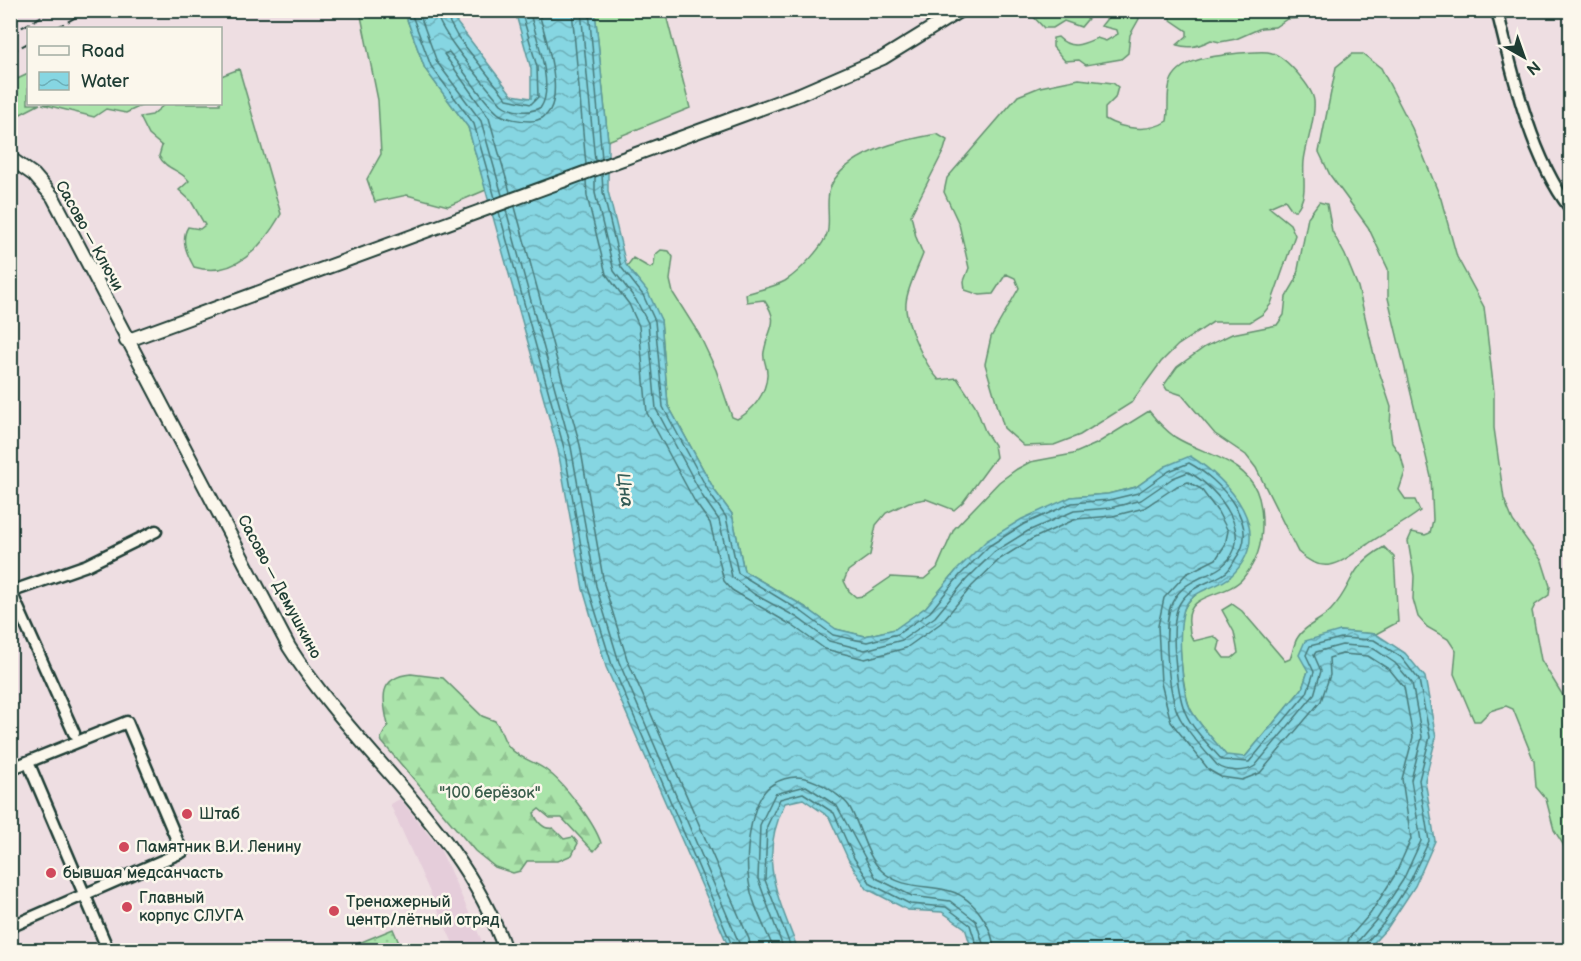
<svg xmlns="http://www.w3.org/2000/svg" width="1581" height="961" viewBox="0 0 1581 961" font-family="'Balsamiq Sans',sans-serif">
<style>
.built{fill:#e5cdda}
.grass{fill:#aae4aa;stroke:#64906f;stroke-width:1.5}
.forest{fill:url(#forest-firs);stroke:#64906f;stroke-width:1.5}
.park{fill:url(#park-dots);stroke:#64906f;stroke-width:1.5}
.water{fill:url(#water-waves);stroke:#5d999c;stroke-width:1.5}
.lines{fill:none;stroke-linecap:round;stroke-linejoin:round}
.shore{stroke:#487a7a;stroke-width:1.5}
.minor-casing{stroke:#1f3d34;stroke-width:15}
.tertiary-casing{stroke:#1f3d34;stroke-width:16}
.minor{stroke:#fbf7ec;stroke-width:10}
.tertiary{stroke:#fbf7ec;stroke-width:12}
.rail{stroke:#1f3d34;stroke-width:2;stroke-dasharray:9 4.5;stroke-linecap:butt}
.poi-dot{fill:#d1495b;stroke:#fbf7ec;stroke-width:2}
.labels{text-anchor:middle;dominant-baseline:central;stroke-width:5;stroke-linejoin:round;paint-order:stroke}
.street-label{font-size:16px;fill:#1f3d34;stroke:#fbf7ec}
.park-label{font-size:16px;fill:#3b5e4c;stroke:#fbf7ec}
.poi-label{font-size:16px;fill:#1f3d34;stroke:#fbf7ec;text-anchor:start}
.water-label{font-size:18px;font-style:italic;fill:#345c57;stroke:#fbf7ec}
</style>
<defs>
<pattern id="forest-firs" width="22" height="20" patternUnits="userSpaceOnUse" patternTransform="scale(1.5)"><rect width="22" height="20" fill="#aae4aa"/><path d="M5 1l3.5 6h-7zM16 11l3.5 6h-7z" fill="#92c493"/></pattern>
<pattern id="park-dots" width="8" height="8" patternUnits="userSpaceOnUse" patternTransform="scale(1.5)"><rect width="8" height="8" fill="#aae4aa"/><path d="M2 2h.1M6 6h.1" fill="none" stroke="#92c493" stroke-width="1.8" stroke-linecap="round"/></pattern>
<pattern id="water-waves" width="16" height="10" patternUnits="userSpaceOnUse" patternTransform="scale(1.5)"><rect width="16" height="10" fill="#86d6e2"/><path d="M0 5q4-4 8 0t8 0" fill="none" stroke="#6dafb8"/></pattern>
</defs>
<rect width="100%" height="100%" fill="#eedee2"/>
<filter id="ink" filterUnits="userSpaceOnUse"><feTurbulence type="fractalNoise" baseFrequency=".0167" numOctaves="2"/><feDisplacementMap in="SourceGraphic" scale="12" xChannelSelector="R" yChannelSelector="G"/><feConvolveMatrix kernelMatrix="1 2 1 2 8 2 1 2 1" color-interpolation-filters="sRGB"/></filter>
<g filter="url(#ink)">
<!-- built -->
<path class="built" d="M400,799L440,849L486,950H456L390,804Z"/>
<!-- grass -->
<path class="grass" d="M360,11H404L425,69L468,127L486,190L448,206L407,195L375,202L367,179L381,154L378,100Z
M595,11H665L690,108L608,141Z
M1028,11H1091L1092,14L1081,27L1064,21L1053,28H1044Z
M1113,11H1136L1139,19L1130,35L1128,53L1121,59L1086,65L1079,60L1065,61L1053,47V38L1058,37C1071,50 1081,45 1097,38L1106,41L1118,34L1117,30L1101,26Z
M1165,11V10L1325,11L1305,18L1287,19L1275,27L1261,28L1236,39L1220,42L1211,40C1199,46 1190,49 1177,45L1187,36V31L1171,20Z
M1240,53C1250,53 1263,50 1272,53C1285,56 1313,88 1314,101C1316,120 1306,142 1304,161C1302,179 1309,195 1296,210H1292L1285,200L1269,207L1290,224L1295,235L1271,304L1263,314L1250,322H1213L1178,345L1161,362L1131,403L1080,435L1054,445L1024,446L1004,428L985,364L991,337L1019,288L1015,278L1006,274L993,294L980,295L965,290L964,281L969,268L959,224L944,192L947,178L1018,96L1040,87L1079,79L1113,83L1118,87L1115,98L1105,108V119C1122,129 1149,133 1167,121C1169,110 1167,99 1169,88C1173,58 1215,56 1240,53Z
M1352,54H1363L1381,68L1412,128L1441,199L1457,257L1484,307L1494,392V428L1504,499L1513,521L1542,561L1550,586L1549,595L1535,605L1532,611L1541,660L1570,707V863L1563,844L1554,830L1546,799L1536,787L1534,761L1513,709L1506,706L1490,711L1480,721H1474L1454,674L1456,651L1448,639L1427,627L1418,617L1413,599L1414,576L1408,541L1412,532L1425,535L1430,533L1433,520L1431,477L1388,298V269L1368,227L1330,175L1319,152L1336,67Z
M239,69L281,214C262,247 235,279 194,267C187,254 180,240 188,227L200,229L205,225L191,201L179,190L189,181C180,169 166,170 159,156L162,146L149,135L140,117L152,115L165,104H220L221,76Z
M28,74V104H40L11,119V82Z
M42,104H145L126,113L106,109L94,117Z
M937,134L947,140L944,150L911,215L916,237L923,254C918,268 907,288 906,303C904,323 926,366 939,380L957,378L975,405L985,431L994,445L996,457L963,502L954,510L926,499L909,502L886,513L876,525L870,555L848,571L844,581L849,591L856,597L863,596L891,577L924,579L937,568L954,529L999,482L1017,469L1030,462L1073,454L1096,444L1149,411C1157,421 1165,430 1175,437C1200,453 1235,457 1253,484C1260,495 1262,511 1262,524C1262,546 1257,561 1243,578C1227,598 1185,591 1189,624C1190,632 1189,635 1194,641L1214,636L1220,642L1218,650L1224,658H1232L1238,653L1234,632L1222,610L1232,604L1242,611L1285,661L1290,659C1293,652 1294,642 1298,637C1305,625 1321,621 1331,610C1355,584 1346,569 1384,547L1394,557L1398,622L1376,634L1340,631L1308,671L1302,689L1245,757L1226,756C1215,741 1201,727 1192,712C1182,695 1175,624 1185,607C1193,591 1215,584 1230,577L1166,466L1136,487L1108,494L1071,497L956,571L926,607L896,629L865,636L835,629L805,607L744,571L732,514L715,491L668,405L661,320L627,266L633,258L650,268L654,265L655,255L661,250L669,251L673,257L670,280L673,293L699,334L716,370L732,417L737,419C753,411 766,394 767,375C768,367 762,359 764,352C768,327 781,324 764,300L747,302L746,294C758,290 774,287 785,281C798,273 827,244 828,229C830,212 824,196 834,180C855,150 903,140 937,134Z
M1319,202L1327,204L1332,231L1345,255L1358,287L1375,359L1391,407L1390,428L1392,443L1401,456L1405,472L1399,490L1406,500H1415L1420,511C1404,524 1385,532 1368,544C1342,561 1326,578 1298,552L1256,468L1246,455L1215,434L1182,395L1167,390L1164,385L1177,367L1205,347L1232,334L1277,325L1284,315L1286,297L1296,280L1308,217Z"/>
<!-- forest -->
<path class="forest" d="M411,674L443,678L482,716L495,721C502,729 502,740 510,748C520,759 534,761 546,770C564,783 594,822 601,843L594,851L590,848L562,818H550L539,809L534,813C537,822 544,830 553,828L564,839L573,837L578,843L572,855L558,861H527L520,871L513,873L495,867L475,851L382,742L381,738L388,725C382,699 378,677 411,674Z"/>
<!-- park -->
<path class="park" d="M393,929L402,950H342Z"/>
<!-- water -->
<path class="water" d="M404,11H448L512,95L531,98V69L515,11H595L608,141V191L626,265L648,292L661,320L668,405L715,491L732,514L744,571L805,607L836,629L865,636L895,629L926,607L956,571L986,541L1022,519L1071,497L1108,494L1136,487L1166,466L1190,456C1230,481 1277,532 1231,576C1218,589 1192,588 1184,609C1177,630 1181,694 1192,712C1202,728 1215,741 1226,755L1245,757L1302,689L1308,671L1299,655L1305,641L1340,631L1376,634L1405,653L1425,677L1436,738L1425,780L1435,841L1415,886L1388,927L1367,950H972L965,928L942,912L908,910L867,889L849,861L829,817L803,799L785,803C757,861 778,896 798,950H730L606,667L583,589L558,450L468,127L425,69Z"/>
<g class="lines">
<!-- shore -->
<path class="shore" d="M410,10L431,66L474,124L495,198
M418,10L437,62L481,121L502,195
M436,10C437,31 487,86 501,104C511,112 530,114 541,107C555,87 535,33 529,10
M443,10L457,36L507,99L531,104L538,97L537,67L521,10
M572,10L586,165
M581,10L595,161
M589,10L602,159
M602,174L603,192L621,267L643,295L655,321L663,407L710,494L726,517L738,573L802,612L833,635L867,642L898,634L930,612L960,575L989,546L1024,524L1072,503L1109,500L1138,493L1169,471L1189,463C1219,479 1262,524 1236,558C1233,563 1230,570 1225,573C1209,584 1191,585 1180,603C1168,622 1177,692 1185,712C1192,729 1210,746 1222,760L1249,762L1307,693L1314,672L1306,655L1310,646L1341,638L1374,640L1401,657L1419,680L1430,737L1419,780L1429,841L1409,883L1383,924L1364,945L1363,950
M595,177V193L614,271L636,300L648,323L656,409L703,497L719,520L732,577L754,594L798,618L829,641L865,650L902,640L935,617L966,580L994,552L1028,531L1074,511L1110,508L1141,500L1173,478L1188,472C1218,487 1259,538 1221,567C1204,579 1184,580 1173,601C1161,621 1168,698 1180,718C1189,734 1204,750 1217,765C1227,772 1245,773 1255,766L1314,695L1321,671L1314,655L1316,652L1342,645L1371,647L1395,663L1412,683L1422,737L1411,780L1421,841L1403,880L1377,919L1358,941L1355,950
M586,180L587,196L606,274L629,304L639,326L647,413L695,502L710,523L724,581L732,590L793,626L825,649L865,659L906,648L941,623L972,586L1000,559L1032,539L1076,519L1113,516L1144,508L1177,486L1188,482L1201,489L1218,512L1228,531L1225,545L1216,559L1186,574L1164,598L1158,626L1161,683L1171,722L1209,770L1221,777L1242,780L1260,773L1321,701L1330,675L1329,658L1342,654L1368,656L1390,670L1404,687L1413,737L1402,779L1411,839L1395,875L1370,914L1349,938L1346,950
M510,192L489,118L444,54L449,52C462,68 484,103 499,114C507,119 521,121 530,121C576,120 544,34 538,10
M515,207L580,445L604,584L627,659L749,939L751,950
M506,210L571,447L596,586L619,662L742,950
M499,212L564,448L588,587L612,665L734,950
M774,950C766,929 752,905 749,882C745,857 749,798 773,784C795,771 813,778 832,791C838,796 845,800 849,806C861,826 865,855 882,871C900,888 924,885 946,890C972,895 993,925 994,950
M784,950L758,879L760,825L775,794L806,786L837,806L876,878L912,896L950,901L976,921L985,950
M792,950L765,880L767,826L780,799L803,793L834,813L854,858L871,884L910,904L946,907L970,925L978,950"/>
<defs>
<path id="minor" d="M1497,10C1512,72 1531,158 1570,208
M10,592L87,565L156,531
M11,592L74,733
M28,762L108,950
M10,769L127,722L182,852L10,927"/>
<path id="tertiary" d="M10,158L34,175L53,197L289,647C356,753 464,830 505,950
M126,341L800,94L883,58L961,10"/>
</defs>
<!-- minor casing -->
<use href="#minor" class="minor-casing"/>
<!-- tertiary casing -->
<use href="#tertiary" class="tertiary-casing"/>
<!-- minor -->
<use href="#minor" class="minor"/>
<!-- tertiary -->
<use href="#tertiary" class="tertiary"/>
<!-- rail -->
<path class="rail" d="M56,28L89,10
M10,34L53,10
M10,53L28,43"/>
</g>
</g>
<!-- markers -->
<g class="poi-dot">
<circle cx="187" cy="814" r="6"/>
<circle cx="124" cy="847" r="6"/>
<circle cx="51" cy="873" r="6"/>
<circle cx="127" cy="907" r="6"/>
<circle cx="334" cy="911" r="6"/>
</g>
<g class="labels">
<!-- street labels -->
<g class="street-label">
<text transform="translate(89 236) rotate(61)">Сасово — Ключи</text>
<text transform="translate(279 587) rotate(62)">Сасово — Демушкино</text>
</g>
<!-- park labels -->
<g class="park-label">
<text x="490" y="793">"100 берёзок"</text>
</g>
<!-- poi labels -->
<g class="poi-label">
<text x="199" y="814">Штаб</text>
<text x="136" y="847">Памятник В.И. Ленину</text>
<text x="63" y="873">бывшая медсанчасть</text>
<text x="139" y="898">Главный<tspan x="139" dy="18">корпус СЛУГА</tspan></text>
<text x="346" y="902">Тренажерный<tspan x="346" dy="18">центр/лётный отряд</tspan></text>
</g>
<!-- water labels -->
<g class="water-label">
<text transform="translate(625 490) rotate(82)">Цна</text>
</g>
</g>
<!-- margin -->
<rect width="1581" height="961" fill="none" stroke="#fbf7ec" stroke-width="36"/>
<rect x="18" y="18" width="1545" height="925" fill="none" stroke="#1f3d34" stroke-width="2" filter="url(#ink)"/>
<!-- legend -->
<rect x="27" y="27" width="195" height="78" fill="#fbf7ec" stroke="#a3ada2" stroke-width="1.5"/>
<rect x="39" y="46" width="30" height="9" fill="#fbf7ec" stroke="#a3ada2" stroke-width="1.5"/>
<text x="81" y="57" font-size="18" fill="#1f3d34">Road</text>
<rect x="39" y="72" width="30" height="18" fill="url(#water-waves)" stroke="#a3ada2" stroke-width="1.5"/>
<text x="81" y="87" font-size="18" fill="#1f3d34">Water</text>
<!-- north arrow -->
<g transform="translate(1524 57) rotate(140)" stroke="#fbf7ec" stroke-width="4.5" paint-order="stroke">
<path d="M0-4.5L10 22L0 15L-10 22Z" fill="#1f3d34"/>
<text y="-9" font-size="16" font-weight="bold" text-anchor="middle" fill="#1f3d34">N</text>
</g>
</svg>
